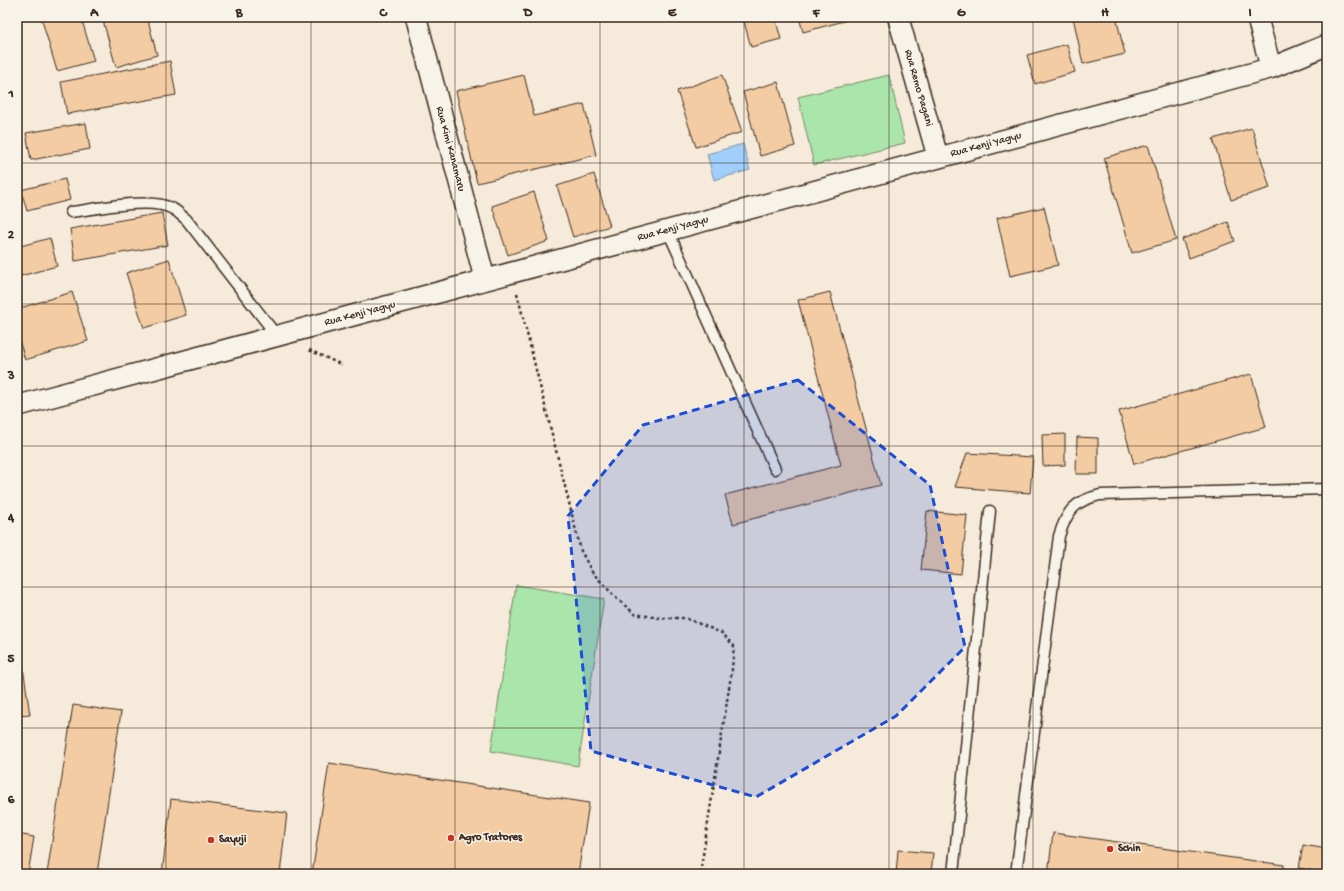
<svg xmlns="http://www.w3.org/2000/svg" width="1344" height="891" viewBox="0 0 1344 891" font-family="'Gochi Hand',sans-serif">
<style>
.green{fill:#aae5ab;stroke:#728864}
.water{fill:#a0cffc;stroke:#788da3}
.building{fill:#f3cca3;stroke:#3b2a1e}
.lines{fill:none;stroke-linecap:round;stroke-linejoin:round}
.lane-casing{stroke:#3b2a1e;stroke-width:13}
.street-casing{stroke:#3b2a1e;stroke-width:23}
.path{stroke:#3b2a1e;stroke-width:2.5;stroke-dasharray:3 3;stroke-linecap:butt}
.lane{stroke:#f7f3e8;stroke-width:10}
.street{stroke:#f7f3e8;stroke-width:20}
.marked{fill:#1d4ed8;fill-opacity:0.2;stroke:#1d4ed8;stroke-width:3;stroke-dasharray:8 5;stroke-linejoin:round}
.grid{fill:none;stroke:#3b2a1e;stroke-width:1;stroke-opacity:0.55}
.poi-dot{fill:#c8321e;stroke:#f7f3e8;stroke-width:1.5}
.labels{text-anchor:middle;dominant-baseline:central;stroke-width:3;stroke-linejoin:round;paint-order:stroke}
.street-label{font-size:11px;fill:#3b2a1e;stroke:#f7f3e8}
.poi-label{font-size:11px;font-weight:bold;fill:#3b2a1e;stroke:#f7f3e8;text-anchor:start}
.neatline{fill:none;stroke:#3b2a1e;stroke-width:1.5}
.grid-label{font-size:13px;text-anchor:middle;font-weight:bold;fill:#3b2a1e}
</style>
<rect width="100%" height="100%" fill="#f6ebda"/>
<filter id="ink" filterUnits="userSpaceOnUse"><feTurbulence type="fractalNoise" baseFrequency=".025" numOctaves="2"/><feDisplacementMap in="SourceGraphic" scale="8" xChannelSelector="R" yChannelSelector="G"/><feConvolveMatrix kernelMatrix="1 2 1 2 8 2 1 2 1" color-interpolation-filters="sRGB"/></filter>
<g filter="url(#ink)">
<!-- green -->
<path class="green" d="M889,75L905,143L814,165L798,97Z
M516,585L604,599L578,766L491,751Z"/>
<!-- water -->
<path class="water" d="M743,144L750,170L714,180L707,154Z"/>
<!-- building -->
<path class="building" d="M41,17H81L94,61L57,71Z
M102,17H147L157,55L116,67Z
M739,17H775L781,39L751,47L743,18Z
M799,17H859L803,32Z
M1073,17H1116L1125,54L1083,64Z
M1067,44L1075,72L1035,84L1027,55Z
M170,61L176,95L67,114L61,82Z
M524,75L534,116L584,104L596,155L477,183L456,91Z
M722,75L742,132L696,147L677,91Z
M778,82L795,146L760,156L743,92Z
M86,123L90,149L31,160L26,133Z
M1252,128L1270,188L1231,200L1213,139Z
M1148,145L1176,240L1132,253L1104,158Z
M594,174L610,226L573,237L557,186Z
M65,179L70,200L27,211L21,190Z
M534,192L549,241L508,255L492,206Z
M1044,207L1058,265L1010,276L997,218Z
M162,213L168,245L75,261L70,229Z
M1228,222L1235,241L1189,258L1182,239Z
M50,238L57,266L17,277V247Z
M169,259L186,315L144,328L126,273Z
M72,292L88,341L25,360L17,333V309Z
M830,292L881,485L733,524L725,495L841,465L798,300Z
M1251,374L1266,427L1134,464L1119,411Z
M1065,434V465L1043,466L1042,435Z
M1077,437L1098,438V474H1076Z
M967,453L1033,457L1030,493L955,487Z
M927,511L967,515L961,574L921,570Z
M21,653L30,715L17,716V654Z
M73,705L121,712L97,874H47Z
M329,763L589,803L578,874H312Z
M171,799L287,813L280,874H162Z
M1053,833L1284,865L1283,874H1048Z
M17,834L34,837L28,874H17Z
M1303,845L1327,849V874H1314V871L1299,868Z
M898,850L933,853L931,874H896Z"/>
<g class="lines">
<defs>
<path id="lane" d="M71,212C96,209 150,197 171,208C177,210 181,216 186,219L277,336
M668,231L775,469
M953,874L990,511
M1016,874L1059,536C1067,511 1074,501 1100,495L1327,489"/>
<path id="street" d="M416,17L485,280
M898,17L938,158
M1257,17L1271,68
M17,406L1271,68L1327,45"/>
</defs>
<!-- lane casing -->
<use href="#lane" class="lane-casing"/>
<!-- street casing -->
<use href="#street" class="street-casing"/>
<!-- path -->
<path class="path" d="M517,293L581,551L592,572L616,598L635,614L660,618H685L722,633L734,646L732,669L700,874
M309,350L342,365"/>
<!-- lane -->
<use href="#lane" class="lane"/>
<!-- street -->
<use href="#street" class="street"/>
</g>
</g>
<!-- marked area -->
<path class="marked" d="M798,380L930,485L965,647L896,716L756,797L591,751L568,516L643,425Z"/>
<!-- grid -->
<path class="grid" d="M166,17V874M311,17V874M455,17V874M600,17V874M744,17V874M889,17V874M1033,17V874M1178,17V874M17,163H1327M17,304H1327M17,446H1327M17,587H1327M17,728H1327"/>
<!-- markers -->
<g class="poi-dot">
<circle cx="451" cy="838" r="4"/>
<circle cx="211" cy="840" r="4"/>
<circle cx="1110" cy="849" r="4"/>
</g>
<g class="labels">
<!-- street labels -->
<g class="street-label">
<text transform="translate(918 88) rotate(74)">Rua Remo Pagani</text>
<text transform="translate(986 145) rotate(-15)">Rua Kenji Yagyu</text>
<text transform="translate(450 149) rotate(75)">Rua Kimi Kanamaru</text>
<text transform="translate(673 229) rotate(-15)">Rua Kenji Yagyu</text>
<text transform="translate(360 314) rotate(-15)">Rua Kenji Yagyu</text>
</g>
<!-- poi labels -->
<g class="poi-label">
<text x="459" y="838">Agro Tratores</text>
<text x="219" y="840">Sayuji</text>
<text x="1118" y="849">Schin</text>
</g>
</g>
<!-- margin -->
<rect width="1344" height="891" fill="none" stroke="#f7f3e8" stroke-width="44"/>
<rect x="22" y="22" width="1300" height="847" class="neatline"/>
<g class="grid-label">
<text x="94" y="16">A</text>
<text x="239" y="16">B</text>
<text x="383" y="16">C</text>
<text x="528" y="16">D</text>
<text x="672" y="16">E</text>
<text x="816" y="16">F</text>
<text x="961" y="16">G</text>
<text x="1105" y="16">H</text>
<text x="1250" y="16">I</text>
<text x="11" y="97">1</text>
<text x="11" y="238">2</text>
<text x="11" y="379">3</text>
<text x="11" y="521">4</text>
<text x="11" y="662">5</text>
<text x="11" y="803">6</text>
</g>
</svg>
